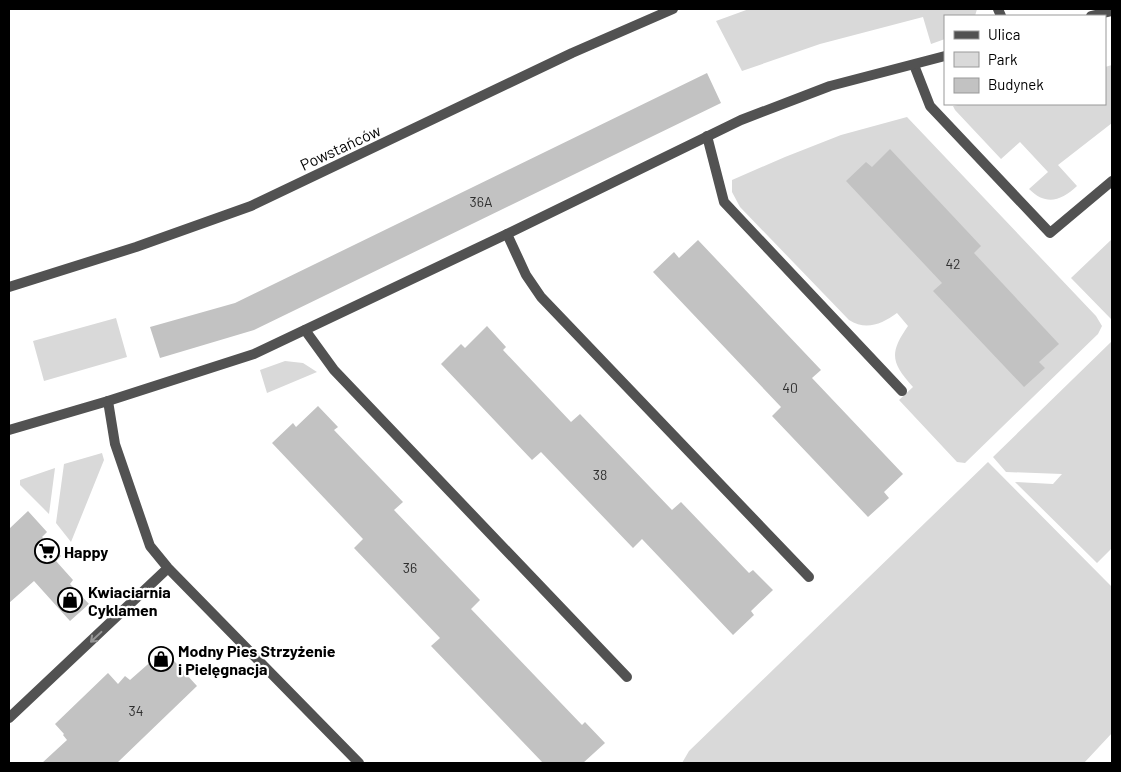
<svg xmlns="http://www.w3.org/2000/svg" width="1121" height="772" viewBox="0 0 1121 772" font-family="Barlow,sans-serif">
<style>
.green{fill:#d9d9d9}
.building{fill:#c2c2c2}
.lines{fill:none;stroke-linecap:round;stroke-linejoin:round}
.service{stroke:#525252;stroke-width:10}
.minor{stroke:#525252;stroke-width:10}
.tertiary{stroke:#525252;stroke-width:10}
.oneway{stroke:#979797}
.labels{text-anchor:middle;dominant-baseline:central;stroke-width:4.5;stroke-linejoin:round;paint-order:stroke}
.number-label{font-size:14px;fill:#303030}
.street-label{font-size:16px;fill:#000;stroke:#fff}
.poi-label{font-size:16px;font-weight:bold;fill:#000;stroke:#fff;text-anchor:start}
</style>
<rect width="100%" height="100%" fill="#fff"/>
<!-- green -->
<path class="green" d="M749,9H977L975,16H945V39L931,44L923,17L820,44L742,71L716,21Z
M1112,65V123L1058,165L1077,186C1061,201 1046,206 1029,189L1048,172L1020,142L1001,159L955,110L953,106L963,104H1105V67Z
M907,117L1096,316L1102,326L1098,334L965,463L957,462L899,400L913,387C891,363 889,353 908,326L897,313C882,324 866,331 849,320L740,207L732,192V180L785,157L841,135Z
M1112,239V319H1111L1071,278Z
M116,318L127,357L44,381L33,341Z
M1112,341V548L1097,563L1015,482L1053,484L1062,474L1006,472L993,457Z
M285,361L303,363L317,372L267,393L260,370Z
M102,453L104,460L71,542L56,523L64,464Z
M988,462L1112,587V733L1084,763H682L689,751Z
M55,468L49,514L20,485V480Z"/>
<!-- building -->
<path class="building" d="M707,73L721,103L254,330L160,358L150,327L235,303Z
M890,149L981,246L974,253L1059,344L1039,362L1045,368L1024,387L933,291L942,283L846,181L866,162L872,167Z
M698,240L821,370L812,378L903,474L884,492L889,498L868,517L772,416L781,407L653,272L674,252L679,258Z
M487,326L506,347L503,350L571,422L580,414L672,510L681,502L749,573L753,570L773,590L751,611L754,615L733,635L642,539L633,548L541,452L532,460L441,364L461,344L465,348Z
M318,406L338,427L334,430L403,502L394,510L480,600L471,609L582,725L585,722L605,743L583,763H543L431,646L440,638L354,548L363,539L272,443L293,423L296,427Z
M28,511L47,532L42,537L61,556L56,561L73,580L70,584L89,604L70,621L34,581L9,603V529Z
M164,650L197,686L117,763H42L67,740L63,735L64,734L55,724L108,673L118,684L125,676L130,680Z"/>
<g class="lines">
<!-- service -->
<path class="service" d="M914,65L930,106L1050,233L1112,181
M707,136L724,202L902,391
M507,234L526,275L541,297L809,577
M305,330L334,370L627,677
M9,430L108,401"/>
<!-- minor -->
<path class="minor" d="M998,9L1001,16
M1091,16L1112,11
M9,718L168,568
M359,763L168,568L150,546L115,444L108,401L254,354L507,234L741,120L830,86L945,56"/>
<!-- tertiary -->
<path class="tertiary" d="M9,287L136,247L251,206L572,53L673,9"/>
</g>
<!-- one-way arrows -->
<defs><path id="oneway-shaft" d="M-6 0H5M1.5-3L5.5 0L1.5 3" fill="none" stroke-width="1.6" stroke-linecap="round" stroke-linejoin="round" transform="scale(1.25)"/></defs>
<use class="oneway" href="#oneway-shaft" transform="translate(96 637) rotate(137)"/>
<!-- icons -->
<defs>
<symbol id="supermarket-ring" viewBox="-11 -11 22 22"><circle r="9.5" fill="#fff" stroke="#000" stroke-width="1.5"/><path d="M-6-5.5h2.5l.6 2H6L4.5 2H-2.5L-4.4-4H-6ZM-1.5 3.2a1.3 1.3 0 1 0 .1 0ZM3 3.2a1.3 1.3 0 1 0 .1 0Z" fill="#000"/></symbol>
<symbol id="shop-ring" viewBox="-11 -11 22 22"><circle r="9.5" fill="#fff" stroke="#000" stroke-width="1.5"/><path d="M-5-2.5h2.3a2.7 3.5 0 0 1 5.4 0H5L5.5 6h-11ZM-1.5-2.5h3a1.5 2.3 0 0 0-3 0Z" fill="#000"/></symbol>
</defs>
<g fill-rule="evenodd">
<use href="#supermarket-ring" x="33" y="537" width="28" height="28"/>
<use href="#shop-ring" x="56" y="586" width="28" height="28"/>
<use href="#shop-ring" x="147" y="645" width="28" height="28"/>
</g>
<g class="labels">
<!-- number labels -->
<g class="number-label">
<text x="481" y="201">36A</text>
<text x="953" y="263">42</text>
<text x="790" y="387">40</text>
<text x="600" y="474">38</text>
<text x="410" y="567">36</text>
<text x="136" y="710">34</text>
</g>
<!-- street labels -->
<g class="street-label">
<text transform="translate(340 147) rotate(-25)">Powstańców</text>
</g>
<!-- poi labels -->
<g class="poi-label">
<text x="64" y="551">Happy</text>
<text x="88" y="591">Kwiaciarnia<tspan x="88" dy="18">Cyklamen</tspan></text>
<text x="178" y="650">Modny Pies Strzyżenie<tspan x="178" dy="18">i Pielęgnacja</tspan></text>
</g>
</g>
<!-- border -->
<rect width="1121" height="772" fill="none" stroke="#000000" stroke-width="20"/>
<!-- legend -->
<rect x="944" y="15" width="162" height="90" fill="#ffffff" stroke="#999999"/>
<rect x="954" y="31" width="25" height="8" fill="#525252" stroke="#999999"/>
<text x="988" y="40" font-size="15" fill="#000000">Ulica</text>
<rect x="954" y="52" width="25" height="15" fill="#d9d9d9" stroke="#999999"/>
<text x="988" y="65" font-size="15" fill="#000000">Park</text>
<rect x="954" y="78" width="25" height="15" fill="#c2c2c2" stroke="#999999"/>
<text x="988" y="90" font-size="15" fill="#000000">Budynek</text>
</svg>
